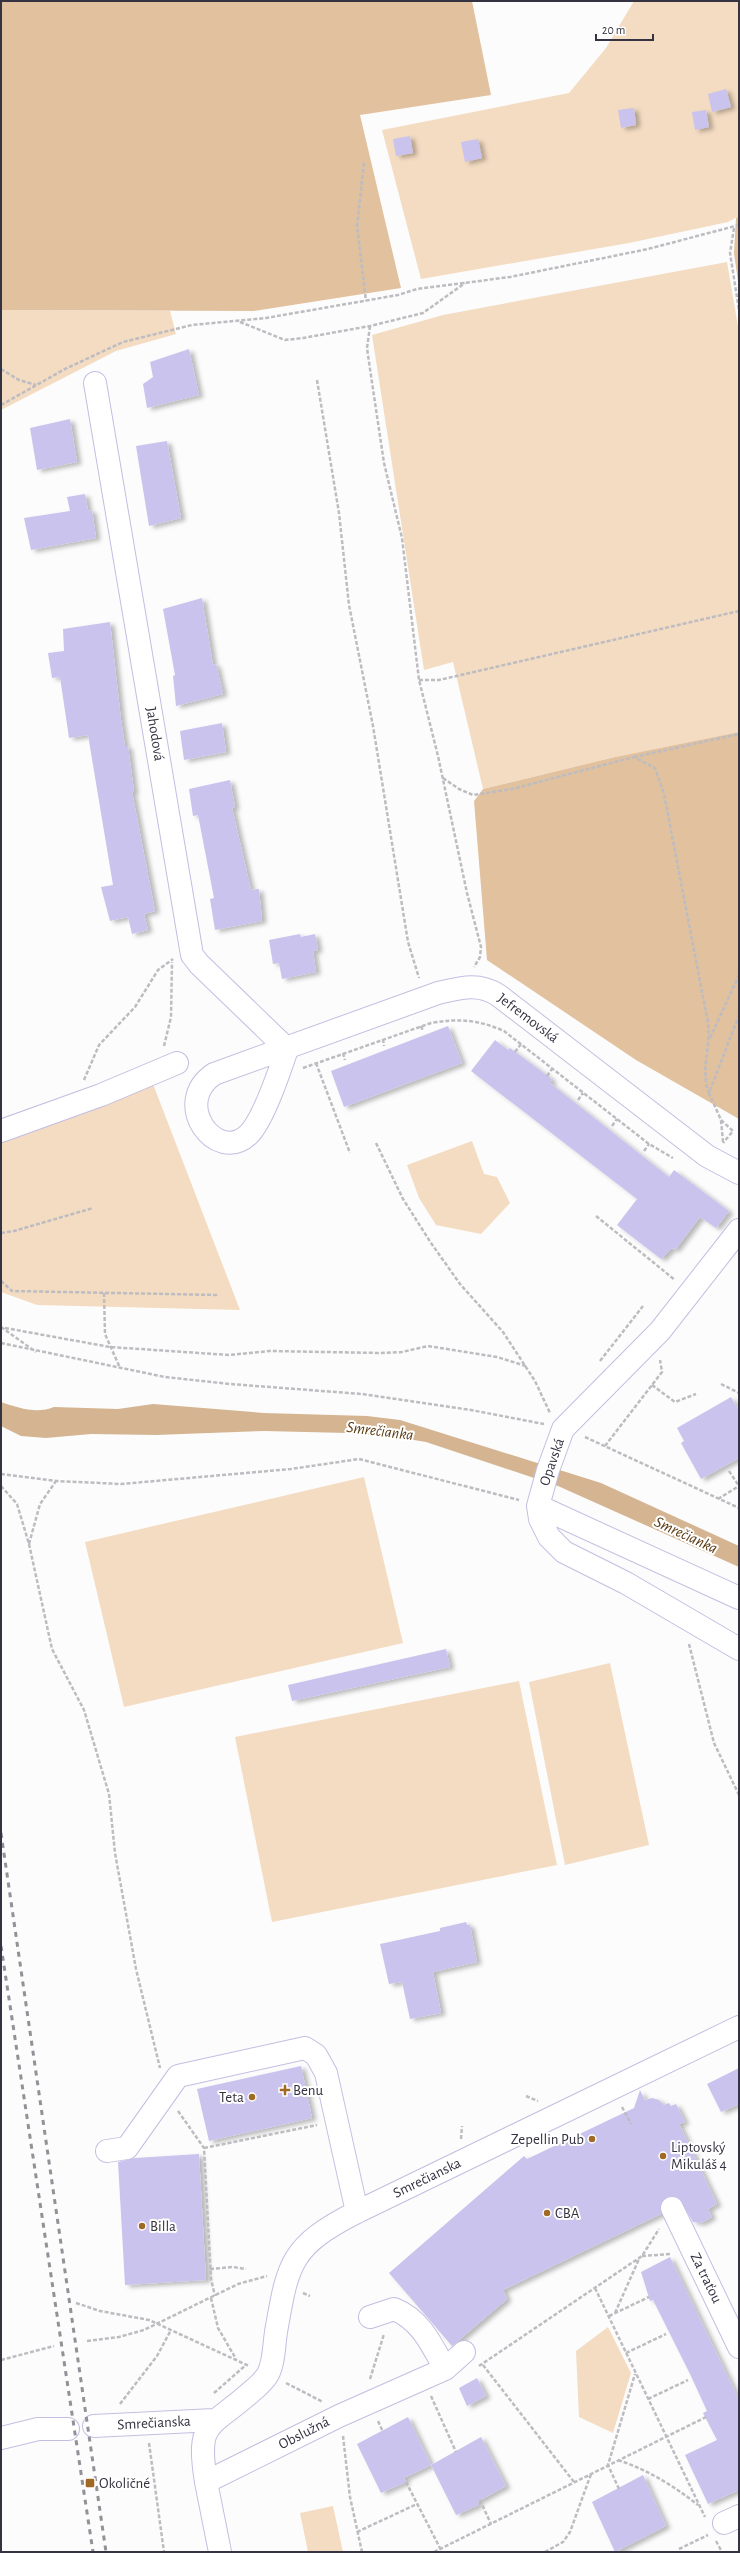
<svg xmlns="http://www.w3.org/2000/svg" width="740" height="2553" viewBox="0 0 740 2553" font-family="'Alegreya Sans',sans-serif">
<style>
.green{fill:#f4dcc2}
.forest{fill:#e1c19e}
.water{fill:#d4b491}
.building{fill:#cac3ee;filter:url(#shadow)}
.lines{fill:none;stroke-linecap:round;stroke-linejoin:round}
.minor-casing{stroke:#c3bee1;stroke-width:24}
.path{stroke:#bdbcc1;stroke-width:2.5;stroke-dasharray:4 2;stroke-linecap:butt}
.minor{stroke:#fff;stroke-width:22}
.rail{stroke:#929198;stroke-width:3;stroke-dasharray:5 5;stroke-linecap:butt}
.poi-dot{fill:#a06a25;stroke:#fff;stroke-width:1.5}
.labels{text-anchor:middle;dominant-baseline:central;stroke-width:4;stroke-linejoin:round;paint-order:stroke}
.street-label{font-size:15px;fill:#353341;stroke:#fff}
.poi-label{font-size:15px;fill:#353341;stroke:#fff;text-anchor:start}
.water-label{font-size:16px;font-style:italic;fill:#5a3a10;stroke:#fff}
</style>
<defs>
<filter id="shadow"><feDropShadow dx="4.5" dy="2.5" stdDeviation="2" flood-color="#0004"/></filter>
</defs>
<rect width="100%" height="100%" fill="#fcfcfc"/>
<!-- green -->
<path class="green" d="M634,1H739V216L728,222L629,243L421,279L382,130L569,93L606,48Z
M727,262L739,332V732L615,757L483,789L453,662L424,670L372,335L443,315Z
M1,310L170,311L176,334L116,351L1,410Z
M153,1084L240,1310L37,1305L1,1292V1141Z
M472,1141L484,1174L497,1177L510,1203L481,1234L436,1225L419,1198L407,1165Z
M364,1477L403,1643L124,1707L85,1542Z
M610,1663L649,1845L565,1865L529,1682Z
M519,1681L557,1865L272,1922L235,1737Z
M608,2327L631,2373L613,2433L579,2417L576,2351Z
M333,2506L343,2552H308L300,2513Z"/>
<!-- forest -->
<path class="forest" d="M1,1H472L491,95L360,115L401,288L254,311L1,310Z
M739,216V289L734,253L736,218Z
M739,732V1119L636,1060L487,960L474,801L483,789L615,757Z"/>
<!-- water -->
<path class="water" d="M1,1402C18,1408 37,1414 54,1407L118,1409L153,1404L264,1413L367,1416L400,1420L601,1483L739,1546V1567L558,1486L426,1442L390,1436L348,1433L264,1431L156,1435L91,1434L46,1438L21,1436L1,1426Z"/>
<!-- building -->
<path class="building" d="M726,89L731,107L712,112L708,94Z
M634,108L636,125L621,128L618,110Z
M706,110L709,127L695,130L692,112Z
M410,136L413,153L396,156L393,139Z
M478,139L482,158L465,162L461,142Z
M189,349L199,395L147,408L143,384L153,377L150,362Z
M70,419L77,462L37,470L30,428Z
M167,441L181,518L149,526L136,446Z
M85,494L88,511L92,510L96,538L31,550L24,518L70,511L67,497Z
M202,598L213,665L216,664L223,694L176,706L173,676L175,675L163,609Z
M110,622L121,720L125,746H128L134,792H132L155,911L144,914L148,930L132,934L128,917L110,921L101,887L113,885L88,735L69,738L60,677L52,678L48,653L64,651L63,629Z
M222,723L226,752L184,760L180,731Z
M230,780L235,807L232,808L251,890L259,889L262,921L215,930L210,899L214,898L198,815L193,816L189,789Z
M300,934L301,937L315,934L318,950L313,951L316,972L282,979L279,963L273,964L269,940Z
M448,1026L462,1063L344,1107L331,1071Z
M495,1040L508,1050L510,1048L552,1079L550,1083L669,1177L674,1170L729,1211L716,1228L700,1217L675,1250L672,1248L661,1259L617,1225L637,1199L471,1071Z
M731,1397L739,1411V1458L701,1479L681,1443L684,1441L677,1428Z
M446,1649L450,1667L292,1701L288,1685Z
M466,1922L467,1925H470L477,1962L433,1972L441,2013L410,2019L402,1982L389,1984L380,1944L440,1931V1928Z
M301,2066L312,2118L209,2141L197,2089Z
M739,2068V2104L721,2112L707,2084Z
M640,2090L645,2100L652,2098L659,2100L664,2105L669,2103L671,2106L676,2104L685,2122L679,2124L717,2204L708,2209L712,2217L701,2223L693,2222L679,2198L673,2196L666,2197L660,2207L661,2214L503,2290L507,2299L452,2346L389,2273L524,2156L527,2159L634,2108Z
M199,2154L206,2280L125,2285L118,2162L135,2158Z
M670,2257L739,2400V2490L708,2504L685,2455L717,2440L703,2413L707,2411L690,2374L653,2300L650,2301L641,2272Z
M477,2378L486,2396L467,2406L459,2388Z
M408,2417L431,2465L404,2478L406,2482L381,2493L357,2444Z
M481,2437L506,2486L477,2502L479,2505L456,2515L431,2465Z
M643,2475L666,2526L615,2552L592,2502Z"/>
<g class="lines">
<defs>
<path id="minor" d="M95,383L192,955L199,964L287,1049
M287,1049C280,1070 263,1121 248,1135C216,1164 171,1103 214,1074L438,993C460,988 478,982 498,995L707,1156L739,1173
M1,1131L101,1095L177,1063
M739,1230L660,1331L563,1429L548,1470L538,1506L540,1519L549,1537L564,1552L626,1583L739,1649
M538,1506L739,1598
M107,2151L127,2148L178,2076L305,2048L316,2055L326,2073L357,2212
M672,2208L739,2347
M370,2317L394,2309C420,2319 432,2345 445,2369
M94,2426L214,2420
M1,2438L38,2429H68
M206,2482C196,2419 210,2429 251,2392C257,2387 264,2381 268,2374C274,2363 274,2345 276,2332C288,2263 290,2246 357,2212L739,2027
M724,2523L739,2516
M220,2552L206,2482L339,2416L445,2369L464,2352"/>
</defs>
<!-- minor casing -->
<use href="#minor" class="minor-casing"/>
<!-- path -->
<path class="path" d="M364,163L357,226L366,301
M734,228L730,253L739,310
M240,322L285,340L303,338L370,326L423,313L465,283
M370,326L367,348L370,369L384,463L402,538L419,680L438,756L467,893L481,947L480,957L474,967
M1,369L19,380L36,385
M317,380L339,513L349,605L373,726L408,942L419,978
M1,405L65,369L123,342L192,325L266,318L398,295L417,289L510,277L648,249L739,225
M419,680H439L739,611
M634,757L739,734
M443,778L459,789L473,795L512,789L634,757L655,768L664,794L708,1023C711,1046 700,1071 709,1093
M421,1026L423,1031
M710,1038L739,975
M383,1039L384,1046
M164,1046L171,1017L172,962
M515,1052L521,1044
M343,1053L345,1060
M316,1063L350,1153
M303,1068L431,1023C458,1018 479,1020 504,1031L649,1144L673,1158
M547,1076L552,1069
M84,1080L99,1045L135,1007L158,970L173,959
M578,1100L583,1093
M721,1120L733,1131L723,1143
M612,1126L617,1119
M723,1142L721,1120L709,1093L739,1015
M376,1143L403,1199L431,1243L460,1284L503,1332L535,1381L550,1413
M644,1151L649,1144
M596,1216L675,1280
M1,1233L14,1231L93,1208
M1,1281L12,1291L218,1295
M104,1293L105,1334L120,1368
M1,1327L36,1352
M5,1328L110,1347L229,1355L270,1351L381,1353L402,1352L428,1346L497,1357L526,1366
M1,1343L165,1377L230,1384L362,1394L471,1410L544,1424
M600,1361L643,1306
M721,1384L739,1393
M652,1385L675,1402L696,1394
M585,1437L739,1508
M605,1446L662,1372L660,1360
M729,1471L739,1486
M1,1474L56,1481L121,1484L291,1469L359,1459L519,1500
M1,1486L17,1504L29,1544L40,1504L56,1481
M718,1499L739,1486
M29,1544L52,1649L84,1710L109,1794L115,1853L136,1969L160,2068
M689,1644L714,1743L739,1795
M526,2096L538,2101
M622,2107L631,2124
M178,2111L204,2148L211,2279L215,2296
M461,2139L462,2126
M204,2148L317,2125
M642,2256L671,2254
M210,2269L233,2267L246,2269
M595,2288L705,2517
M303,2293L310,2296
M211,2298L218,2328L236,2359
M76,2303L100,2311L149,2320L249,2366
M615,2313L639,2259
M609,2316L649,2297
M87,2341L119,2337L144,2330L238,2284L267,2276
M626,2353L666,2334
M1,2360L54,2346
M483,2365L574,2482
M479,2366L642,2256L659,2229
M370,2379L384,2334
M286,2383L323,2402
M214,2393L247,2364
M431,2396L456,2452
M648,2399L688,2380
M120,2404L157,2356L171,2330
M378,2421L383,2432
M343,2436L350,2497L362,2552
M149,2443L164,2552
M618,2460C648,2470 674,2486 698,2505
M406,2482L442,2552
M619,2489L608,2465L635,2374
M480,2500L491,2524
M357,2532L417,2504
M716,2541L722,2552
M679,2549L708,2535
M434,2552L706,2417
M545,2552L563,2542L570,2532L591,2474"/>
<!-- minor -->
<use href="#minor" class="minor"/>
<!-- rail -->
<path class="rail" d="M1,1833L106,2552
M1,1946L93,2552"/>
</g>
<!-- markers -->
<g class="poi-dot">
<path d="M283 2084h4v4h4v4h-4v4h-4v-4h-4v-4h4z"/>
<circle cx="252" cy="2097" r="4"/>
<circle cx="592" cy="2139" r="4"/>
<circle cx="663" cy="2156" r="4"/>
<circle cx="547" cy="2213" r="4"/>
<circle cx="142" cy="2226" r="4"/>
<rect x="85" y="2478" width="10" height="10" rx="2"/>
</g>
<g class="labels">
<!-- street labels -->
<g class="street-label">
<text transform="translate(155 734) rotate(81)">Jahodová</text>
<text transform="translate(528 1018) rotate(37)">Jefremovská</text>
<text transform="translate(552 1462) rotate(-71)">Opavská</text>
<text transform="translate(427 2178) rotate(-26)">Smrečianska</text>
<text transform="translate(706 2278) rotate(64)">Za traťou</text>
<text transform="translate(154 2423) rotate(-3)">Smrečianska</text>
<text transform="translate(304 2433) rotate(-27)">Obslužná</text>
</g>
<!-- poi labels -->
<g class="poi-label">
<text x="293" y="2090">Benu</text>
<text x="244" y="2097" text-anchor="end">Teta</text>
<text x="584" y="2139" text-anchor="end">Zepellin Pub</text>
<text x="671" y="2147">Liptovský<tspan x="671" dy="17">Mikuláš 4</tspan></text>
<text x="555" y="2213">CBA</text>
<text x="150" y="2226">Billa</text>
<text x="99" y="2483">Okoličné</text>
</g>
<!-- water labels -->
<g class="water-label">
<text transform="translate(380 1431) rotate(7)">Smrečianka</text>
<text transform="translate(686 1535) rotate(25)">Smrečianka</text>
</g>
</g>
<!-- border -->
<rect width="740" height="2553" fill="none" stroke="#353341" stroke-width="4"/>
<!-- scale -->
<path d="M596 34v6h57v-6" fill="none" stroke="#353341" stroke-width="2"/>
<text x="602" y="34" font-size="12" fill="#353341" stroke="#ffffff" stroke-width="3" paint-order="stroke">20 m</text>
</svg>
